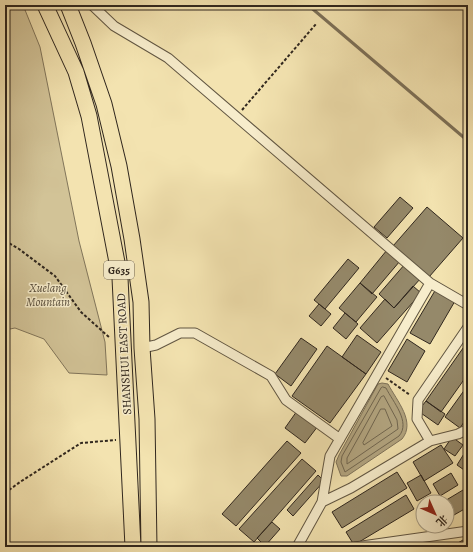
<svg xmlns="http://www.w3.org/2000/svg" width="473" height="552" viewBox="0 0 473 552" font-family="Alegreya,'Noto Serif SC',serif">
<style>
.green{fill:#d2c397;stroke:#81755a}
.water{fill:#b1a37e;stroke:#7d7158}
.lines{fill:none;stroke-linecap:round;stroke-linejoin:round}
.shore{stroke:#70654e;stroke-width:1}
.stream{stroke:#7d7158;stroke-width:3}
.building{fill:#95896a;stroke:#30271e}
.minor-casing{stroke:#615642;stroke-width:11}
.trunk-casing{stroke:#30271e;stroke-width:17}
.path{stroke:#30271e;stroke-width:2;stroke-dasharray:3 2;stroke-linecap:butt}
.minor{stroke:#f7edcc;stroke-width:9}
.trunk{stroke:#f3e3b0;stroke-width:15}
.labels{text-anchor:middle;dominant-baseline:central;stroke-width:3;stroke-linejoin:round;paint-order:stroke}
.shield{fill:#f7edcc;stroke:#6c6252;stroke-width:1}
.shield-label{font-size:11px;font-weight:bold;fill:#30271e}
.park-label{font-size:12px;font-style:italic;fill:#584e3c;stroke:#f7edcc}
.street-label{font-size:12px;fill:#30271e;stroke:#f7edcc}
</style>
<rect width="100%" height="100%" fill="#f3e3b0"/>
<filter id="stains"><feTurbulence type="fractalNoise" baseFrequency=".005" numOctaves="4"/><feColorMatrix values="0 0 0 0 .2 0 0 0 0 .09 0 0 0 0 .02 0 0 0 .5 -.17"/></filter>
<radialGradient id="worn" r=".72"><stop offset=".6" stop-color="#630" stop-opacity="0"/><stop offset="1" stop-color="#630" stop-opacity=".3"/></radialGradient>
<!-- green -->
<path class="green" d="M5,5H23L40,47L79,241L105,342L107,375L69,373L44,339L15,328L5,330Z"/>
<!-- water -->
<path class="water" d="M382,383L388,384C397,401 416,422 402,439L347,476H341L336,462L339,455L378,384Z"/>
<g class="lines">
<!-- shore -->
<path class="shore" d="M383,387L386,388C393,402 411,422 399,436L345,472L341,462L342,456L381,388Z
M384,396L397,420L398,429L347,464V458L381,397Z
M381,409H385L392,426L364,445L363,443Z"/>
<!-- stream -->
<path class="stream" d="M308,5L468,141"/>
</g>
<!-- building -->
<path class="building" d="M400,197L413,208L387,238L374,227Z
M427,207L463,238L429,277L393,246Z
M387,250L400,261L372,294L360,283Z
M348,259L359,268L325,309L314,300Z
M405,264L421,278L394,308L379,294Z
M360,283L377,297L356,322L339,308Z
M413,286L421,293L377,343L360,328L385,299L394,308Z
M436,289L455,301L430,344L410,333Z
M319,304L331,314L321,326L309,316Z
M345,313L358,324L346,339L333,328Z
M357,335L381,352L366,374L342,357Z
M301,338L317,349L291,386L275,374Z
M407,339L425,351L407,382L388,371Z
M468,341V374L441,412L426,401Z
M327,346L366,374L330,423L292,396Z
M468,385V416L460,428L445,417Z
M426,401L445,414L438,425L418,411Z
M297,411L318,426L305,443L285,428Z
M452,437L463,445L455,456L444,449Z
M287,441L301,453L236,526L222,514Z
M441,445L453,463L424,481L413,462Z
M467,449L468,450L467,472L457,465Z
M302,459L316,471L254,542L239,529Z
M397,472L407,488L342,528L332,512Z
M451,473L458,485L440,496L433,484Z
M318,475L324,481L293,516L287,510Z
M421,475L431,493L417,501L407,483Z
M468,487V507L447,519V502H443Z
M406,495L414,509L354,545L346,532Z
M272,522L280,529L265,546L257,538Z
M468,537V547H451Z"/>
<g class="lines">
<defs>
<path id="minor" d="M92,5L114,26L168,58L430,283
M142,348L156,345L180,333H195L271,376L286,400L340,439
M430,441L417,419L418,400L468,327
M322,502L351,488L430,441L458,434L468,429
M297,547L322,502L330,456L430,283L468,305
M355,547L468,531"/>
<path id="trunk" d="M45,5L76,72L89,116L120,278L133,547
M68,5L83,43L104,104L119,166L132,239L141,302L142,348L147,419L149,547"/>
</defs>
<!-- minor casing -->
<use href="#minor" class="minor-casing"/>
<!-- trunk casing -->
<use href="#trunk" class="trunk-casing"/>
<!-- path -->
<path class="path" d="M242,110L316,24
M5,241L19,249L55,276L81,312L110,338
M386,378L410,395
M5,493L20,482L81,443L116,440"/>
<!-- minor -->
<use href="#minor" class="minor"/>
<!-- trunk -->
<use href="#trunk" class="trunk"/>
</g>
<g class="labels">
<!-- shield labels -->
<rect class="shield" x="104" y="261" width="30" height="18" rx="3"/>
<g class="shield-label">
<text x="119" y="270">G635</text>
</g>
<!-- park labels -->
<g class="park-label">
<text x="48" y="288">Xuelang<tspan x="48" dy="14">Mountain</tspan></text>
</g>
<!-- street labels -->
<g class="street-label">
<text transform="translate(124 354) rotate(-93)">SHANSHUI EAST ROAD</text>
</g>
</g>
<!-- margin -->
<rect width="473" height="552" fill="none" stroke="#f3e3b0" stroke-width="20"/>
<rect x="6" y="6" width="461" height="540" fill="none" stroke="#30271e" stroke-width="2"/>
<rect x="10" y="10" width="453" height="532" fill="none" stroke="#30271e"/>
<!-- north arrow -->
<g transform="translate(435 514) rotate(135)"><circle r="19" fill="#f7edcc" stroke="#a79e86"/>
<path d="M0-3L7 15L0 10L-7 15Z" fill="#8f2418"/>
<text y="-6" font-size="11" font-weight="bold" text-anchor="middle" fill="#30271e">北</text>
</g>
<rect width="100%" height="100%" filter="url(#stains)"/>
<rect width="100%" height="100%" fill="url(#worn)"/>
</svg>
